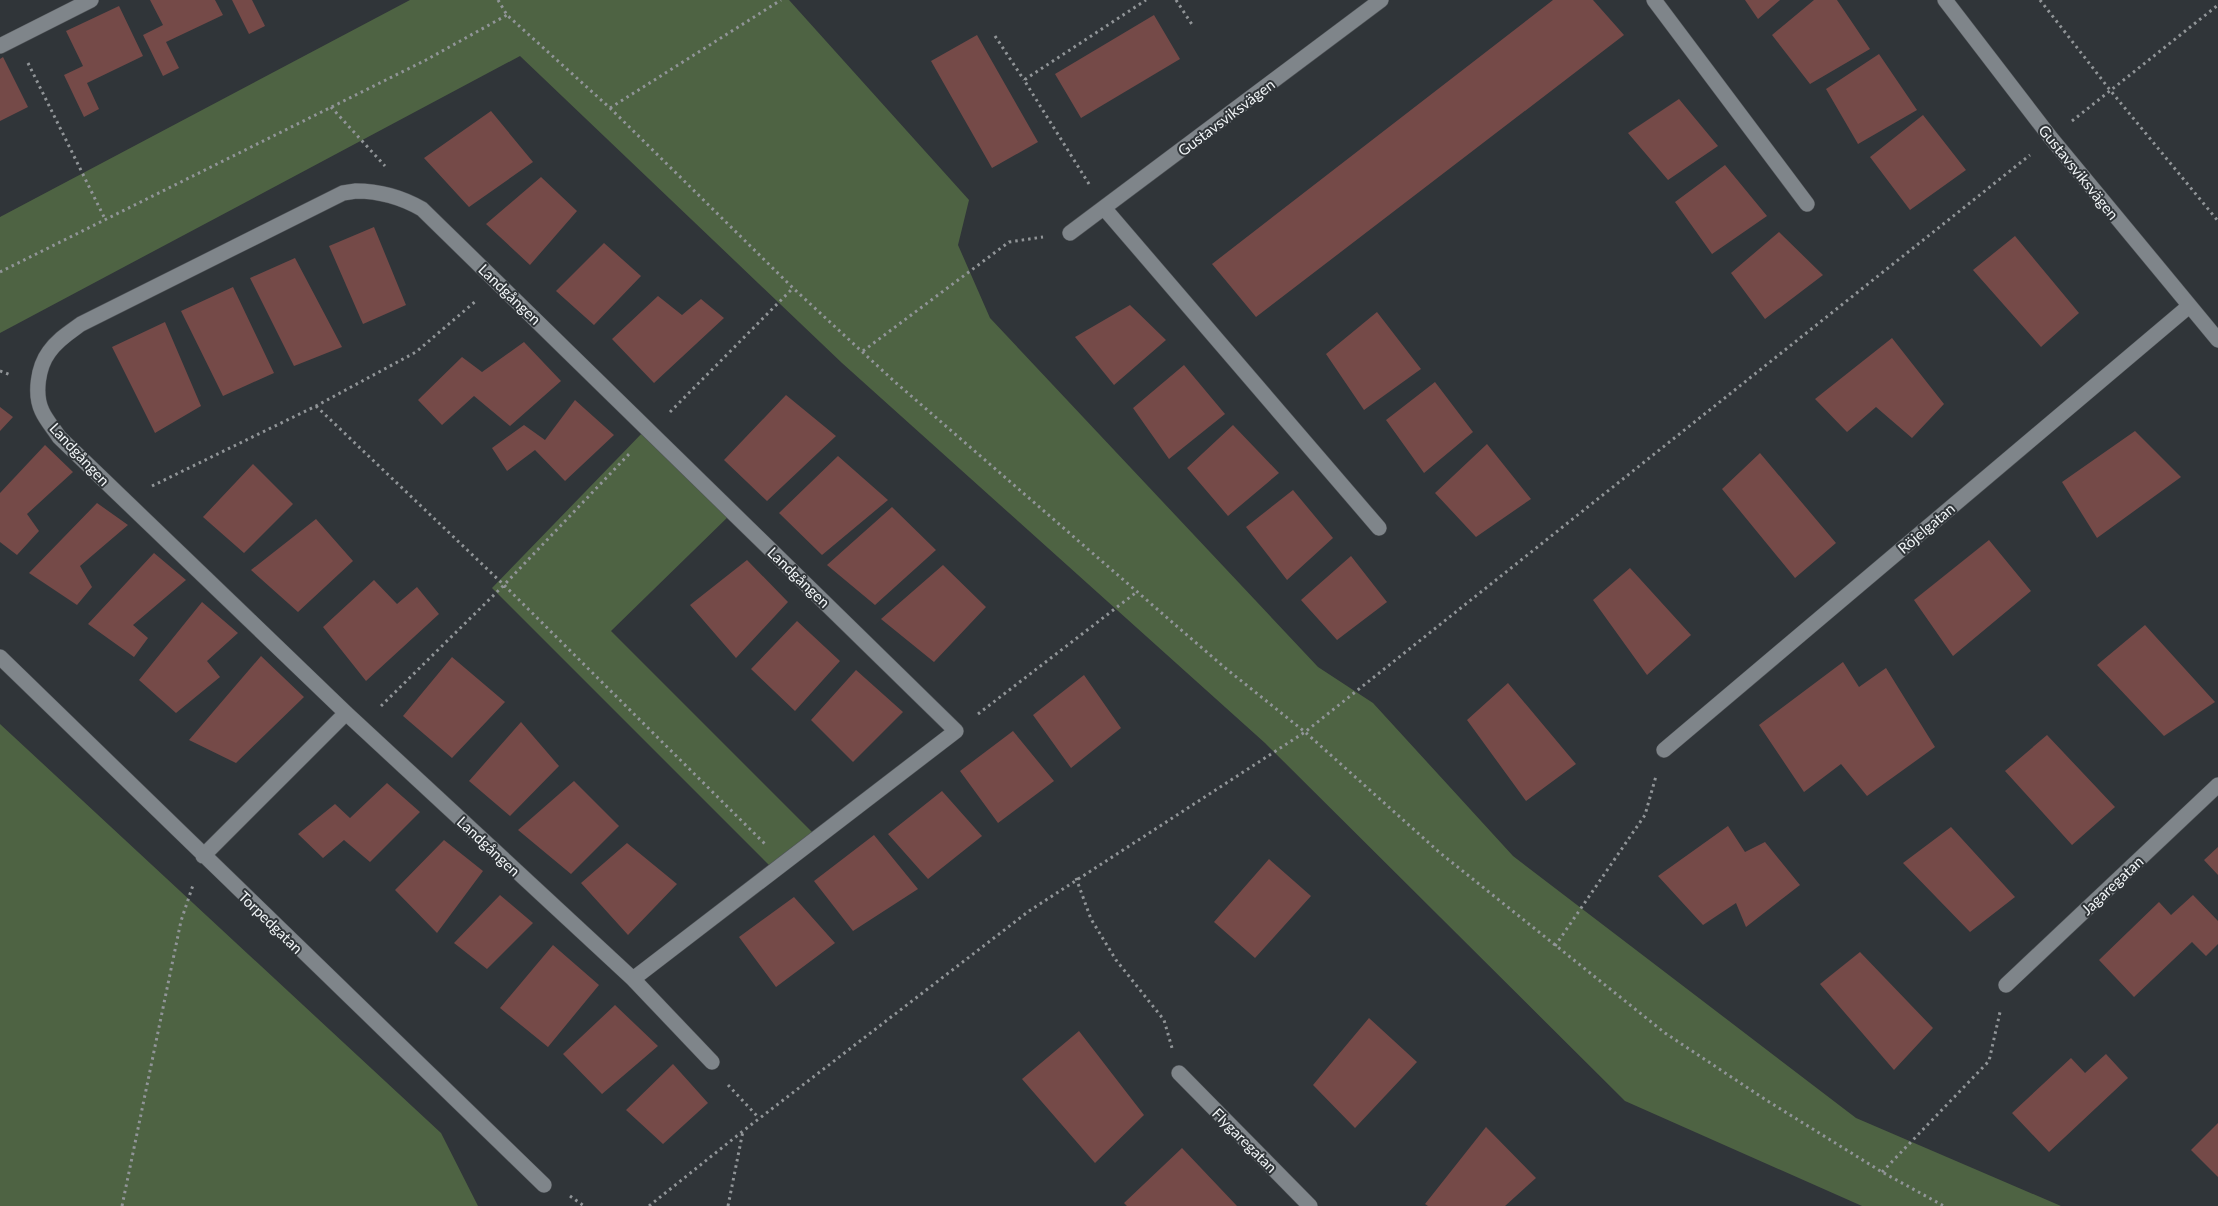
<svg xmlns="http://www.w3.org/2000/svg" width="2218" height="1206" viewBox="0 0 2218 1206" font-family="Lato,sans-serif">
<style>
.green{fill:#4e6343}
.building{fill:#754a48}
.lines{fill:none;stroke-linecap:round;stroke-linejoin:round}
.minor-casing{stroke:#505458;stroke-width:16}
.path{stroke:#919598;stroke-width:3;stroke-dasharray:2.5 4;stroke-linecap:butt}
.minor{stroke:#7f858a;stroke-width:15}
.labels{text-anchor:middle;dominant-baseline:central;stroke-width:4;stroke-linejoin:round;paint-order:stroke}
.street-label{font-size:15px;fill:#f1f5f7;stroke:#303539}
</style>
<rect width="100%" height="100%" fill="#303539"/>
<!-- green -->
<path class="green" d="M410,0H789L969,200L958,245L990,318L1318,667L1373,703L1513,856L1856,1118L2061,1206H1862L1625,1101L1265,743L842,363L520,56L0,333V217Z
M647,428L733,512L611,631L814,834L772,868L492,588Z
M0,724L441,1133L478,1206H0Z"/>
<!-- building -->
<path class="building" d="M150,0H215L223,15L166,42L179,68L163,76L143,35L163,25Z
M232,0H252L265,26L249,34Z
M1553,0H1593L1624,35L1256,317L1212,264Z
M1745,0H1780L1758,19Z
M1814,0H1837L1870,49L1810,84L1772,35Z
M119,6L143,56L87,83L99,109L84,117L64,75L83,66L66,31Z
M1154,15L1180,59L1081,118L1055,74Z
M977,35L1038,142L992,168L931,61Z
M1879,54L1917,110L1858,144L1826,89Z
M3,57L28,107L0,121V59Z
M1679,99L1718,146L1668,180L1628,133Z
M491,111L533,162L469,207L424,158Z
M1923,115L1966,170L1910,210L1870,157Z
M1725,165L1767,216L1712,254L1675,202Z
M541,177L577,211L530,265L486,224Z
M374,227L406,305L363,324L329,246Z
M1779,232L1823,275L1765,319L1731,273Z
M2015,236L2079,313L2041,347L1973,270Z
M604,243L641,276L594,325L556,291Z
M295,258L342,347L294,366L250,278Z
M233,287L274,373L223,396L181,311Z
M658,296L682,315L701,299L724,318L654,383L612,339Z
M1130,305L1166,340L1114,385L1075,337Z
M1377,312L1421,369L1364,410L1326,354Z
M165,322L201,406L155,433L112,347Z
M1892,338L1944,404L1912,438L1876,407L1847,432L1815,399Z
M524,342L561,381L510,426L474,396L442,425L418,400L462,357L482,372Z
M1184,365L1225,414L1169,459L1133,408Z
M1435,382L1473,432L1424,473L1386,420Z
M786,395L836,436L767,501L724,460Z
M575,400L614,435L565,481L535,450L507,471L492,448L524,425L545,440Z
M0,407L13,417L0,431Z
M1233,425L1279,473L1228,516L1187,468Z
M2135,431L2181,477L2097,538L2062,482Z
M1487,444L1531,499L1476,537L1435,493Z
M45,445L73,472L27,514L39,531L17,555L0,542V493Z
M1760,453L1836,543L1795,578L1722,489Z
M838,456L888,500L822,555L779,513Z
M253,464L293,504L244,553L203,517Z
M1293,490L1333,538L1287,580L1246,527Z
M97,503L128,525L80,566L92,587L77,605L29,573Z
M892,507L936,550L875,605L827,565Z
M316,519L353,561L298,612L251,570Z
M1989,540L2031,591L1953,656L1914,600Z
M154,553L186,580L133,625L148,638L134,657L88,624Z
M1351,556L1387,602L1337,640L1301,600Z
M747,560L788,602L736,658L690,605Z
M943,565L986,607L934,662L881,619Z
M1630,568L1691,635L1647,675L1593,600Z
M374,580L397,604L417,587L439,614L366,681L323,627Z
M202,602L238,633L207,661L220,677L176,713L139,680Z
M797,621L840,661L795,711L751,669Z
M2145,625L2215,702L2164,736L2097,665Z
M261,656L304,697L236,763L189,740Z
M452,657L505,702L452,758L403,716Z
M1843,662L1859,687L1886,668L1935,747L1867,796L1841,764L1804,792L1759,725Z
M856,670L903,712L853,762L811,720Z
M1084,675L1121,728L1071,768L1033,715Z
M1508,683L1576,764L1526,801L1467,720Z
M521,722L559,766L510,816L469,781Z
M1013,731L1054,781L998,823L960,771Z
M2047,735L2115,807L2072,845L2005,771Z
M574,781L619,826L571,874L518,830Z
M387,783L420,812L370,862L344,840L323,858L298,834L335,804L350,818Z
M942,791L982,836L928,879L888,834Z
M1728,826L1745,852L1765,842L1800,885L1746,927L1736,903L1703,925L1658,876Z
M1951,827L2015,897L1970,932L1903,863Z
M874,835L918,889L853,931L814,881Z
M444,840L483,871L437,933L395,890Z
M627,843L677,884L628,935L581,883Z
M2218,847V875L2204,860Z
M1269,859L1311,896L1255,958L1214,922Z
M500,895L533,923L487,969L454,943Z
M2193,895L2218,921V944L2206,956L2192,942L2134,997L2099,960L2159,902L2171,915Z
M794,897L835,943L776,987L739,937Z
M553,945L599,985L548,1047L500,1008Z
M1860,952L1933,1028L1894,1070L1820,984Z
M615,1005L658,1046L602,1094L563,1054Z
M1369,1018L1417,1062L1355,1128L1313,1085Z
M1079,1031L1144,1115L1095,1163L1022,1079Z
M2106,1054L2128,1078L2049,1152L2012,1113L2071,1058L2085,1073Z
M673,1064L708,1103L663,1144L626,1110Z
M2218,1123V1177L2191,1150Z
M1486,1127L1536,1178L1505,1206H1428L1425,1204Z
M1182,1148L1237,1206H1127L1124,1203Z"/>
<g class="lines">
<defs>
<path id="minor" d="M1654,0L1807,204
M1945,0L2051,138L2218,340
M0,46L91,0
M356,191C381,191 401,197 422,209L956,731L633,979L346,713L59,437C54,429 46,420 42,411C34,394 38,367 49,352C57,340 70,332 81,324L343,193Z
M1104,208L1379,528
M1070,233L1381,0
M0,657L544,1185
M1664,750L2188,307
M203,856L346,713
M633,979L712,1062
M2006,985L2218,785
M1179,1073L1310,1206"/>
</defs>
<!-- minor casing -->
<use href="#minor" class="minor-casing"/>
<!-- path -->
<path class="path" d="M498,0L507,15L610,108L793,288L895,382L1224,667L1305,732L1439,852L1665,1033L1766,1100L1882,1172L1944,1206
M1176,0L1193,26
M2040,0L2110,90L2218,221
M995,36L1024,80
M28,63L105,219
M331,107L385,166
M610,108L781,0
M2072,121L2218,5
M1089,184L1024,80L1146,0
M0,272L426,60L507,15
M863,351L1009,242L1043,237
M0,371L11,375
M316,406L504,585L765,844
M670,412L793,288
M152,486L316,406L416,352L477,300
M381,706L504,585L631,452
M978,714L1138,591
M1076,878L1091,919L1116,960L1164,1020L1172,1048
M1555,946L1645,815L1656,776
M728,1085L759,1118
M1882,1172L1989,1061L2000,1012
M570,1196L584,1206
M122,1206L181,921L193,885
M649,1206L743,1131L1029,911L1305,732L2030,155
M728,1206L743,1131"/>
<!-- minor -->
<use href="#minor" class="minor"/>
</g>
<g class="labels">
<!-- street labels -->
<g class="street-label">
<text transform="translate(1226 117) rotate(-37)">Gustavsviksvägen</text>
<text transform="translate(2079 172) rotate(51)">Gustavsviksvägen</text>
<text transform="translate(510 294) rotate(44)">Landgången</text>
<text transform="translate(80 454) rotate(47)">Landgången</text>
<text transform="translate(1926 528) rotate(-40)">Röjelgatan</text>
<text transform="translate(799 577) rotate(44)">Landgången</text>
<text transform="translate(489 846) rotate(43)">Landgången</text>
<text transform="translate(2112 885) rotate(-43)">Jagaregatan</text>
<text transform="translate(271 922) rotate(44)">Torpedgatan</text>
<text transform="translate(1245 1140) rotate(45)">Flygaregatan</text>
</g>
</g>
</svg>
